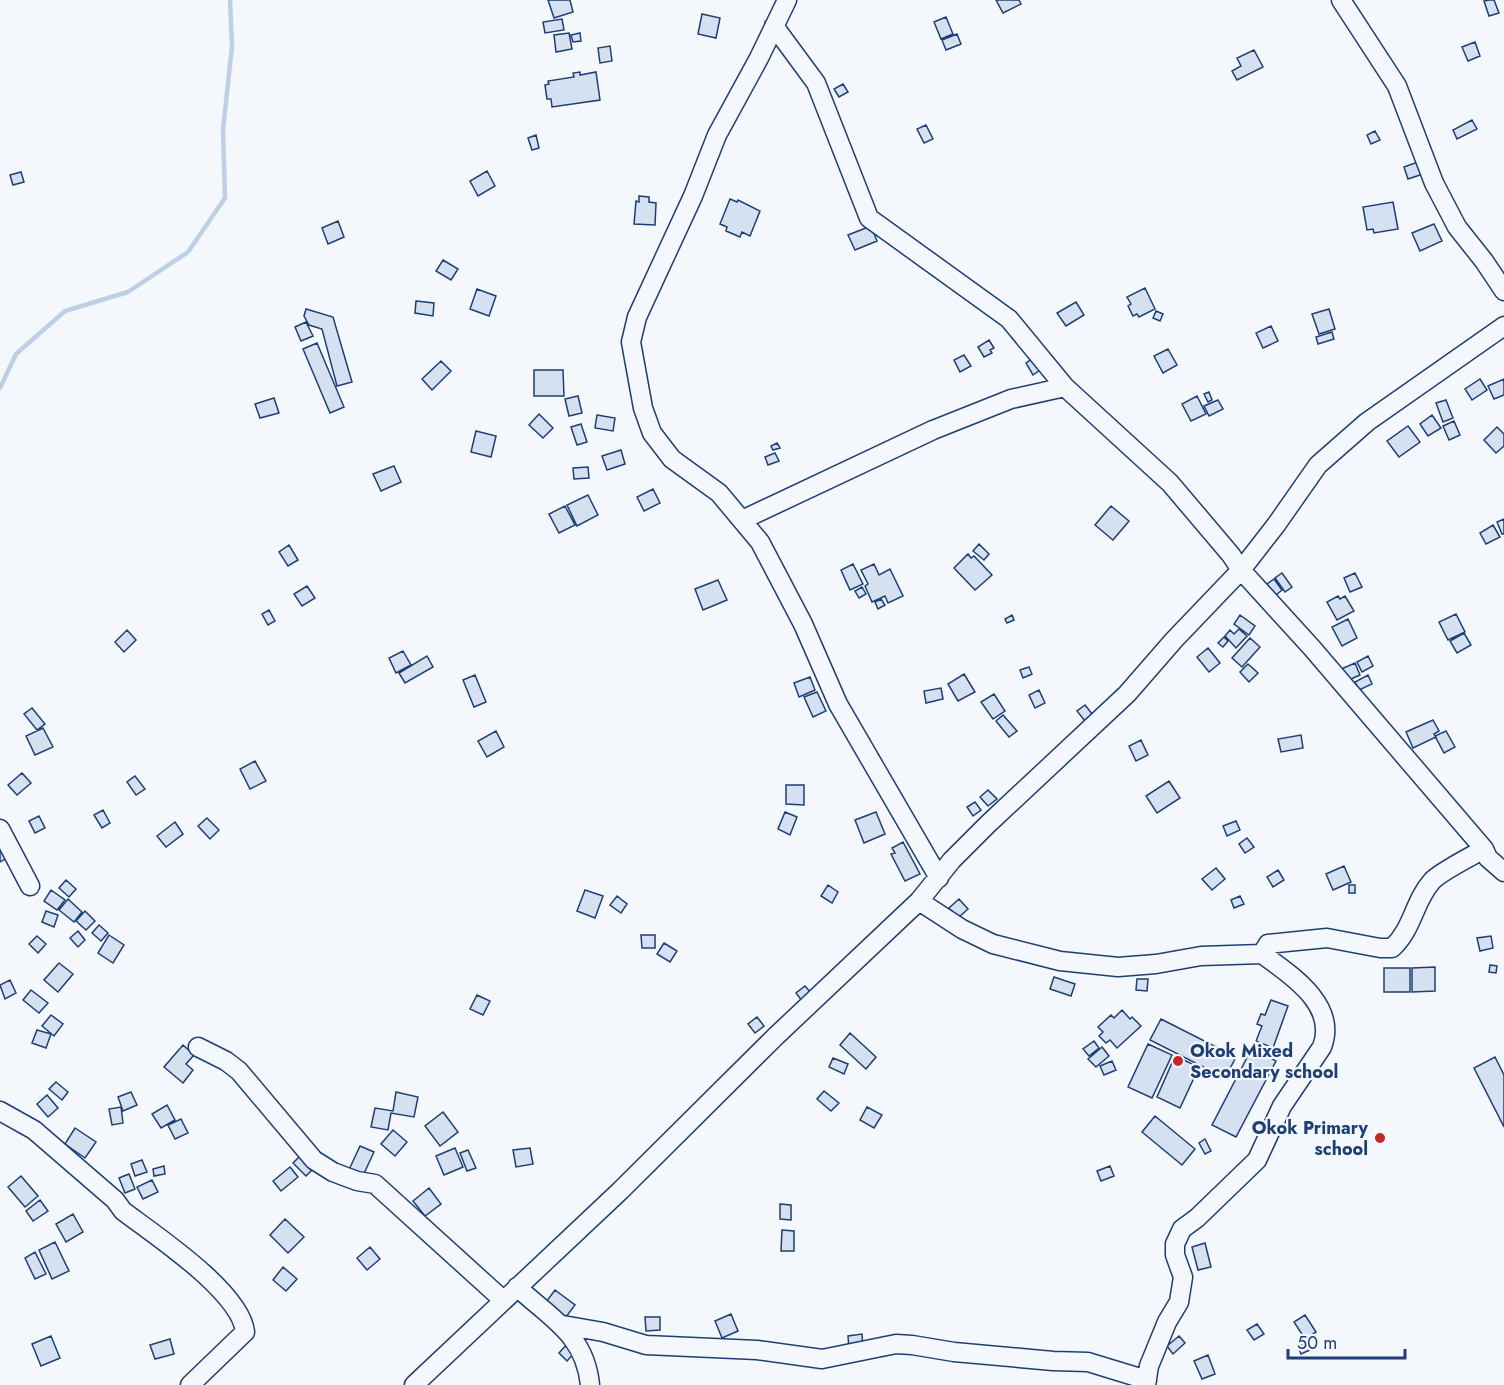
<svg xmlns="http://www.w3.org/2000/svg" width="1504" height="1385" viewBox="0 0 1504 1385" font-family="Jost,sans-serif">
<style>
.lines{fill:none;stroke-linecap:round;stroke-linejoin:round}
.stream{stroke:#bed0e5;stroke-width:4.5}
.building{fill:#d5e0f0;stroke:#1d3f73;stroke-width:1.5}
.minor-casing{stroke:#1d3f73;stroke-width:21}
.minor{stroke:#f4f7fb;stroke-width:18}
.poi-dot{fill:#c62828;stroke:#f4f7fb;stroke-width:2}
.labels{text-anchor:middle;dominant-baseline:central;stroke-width:4.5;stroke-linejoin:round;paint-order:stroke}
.poi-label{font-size:18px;font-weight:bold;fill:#1d3f73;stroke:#f4f7fb;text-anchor:start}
</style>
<rect width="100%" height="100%" fill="#f4f7fb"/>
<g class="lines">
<!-- stream -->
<path class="stream" d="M0,388L16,354L65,311L128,292L188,252L225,198L223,130L232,46L230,0"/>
</g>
<!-- building -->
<path class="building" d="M548,0H570L573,12L554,18Z
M996,0H1019L1021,4L1003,13Z
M1489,0H1494L1499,13L1489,16L1484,1Z
M702,14L720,18L716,38L698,34Z
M946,17L953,34L941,39L934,22Z
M562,19L564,30L545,33L543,22Z
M569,33L572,49L556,52L554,35Z
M580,33L581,41L573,42L571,35Z
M957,34L961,44L946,50L942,40Z
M1475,42L1480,56L1468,61L1462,47Z
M610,46L612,61L600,63L598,48Z
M1254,50L1263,67L1237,80L1232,71L1241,66L1237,58Z
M580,72V75L596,72L600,100L552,107L551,99H547L545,85L549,84L548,81L574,77L573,73Z
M843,84L848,92L839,97L834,89Z
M1472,120L1477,129L1457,139L1453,130Z
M926,125L933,139L924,143L917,129Z
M1375,131L1380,140L1371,144L1367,135Z
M536,135L539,148L532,150L528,138Z
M1418,162L1423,174L1408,179L1404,167Z
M487,171L495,186L478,196L470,181Z
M21,172L24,182L13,185L10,175Z
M639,196L649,197V202L656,203L655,225L634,224L636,201L639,202Z
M730,199L737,202L738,200L760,211L750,236L742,232L740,237L726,231L727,227L720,224Z
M1393,202L1398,229L1374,233L1373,229L1367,230L1363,207Z
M338,221L344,237L328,244L322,228Z
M1434,224L1442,241L1420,251L1412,233Z
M871,226L877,241L855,250L848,235Z
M443,260L458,269L451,280L436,271Z
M1145,288L1155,309L1139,317L1137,314L1133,316L1128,306L1131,304L1127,297Z
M477,289L496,296L489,316L470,309Z
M416,301L434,303L433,316L415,313Z
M1076,302L1084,315L1066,326L1057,313Z
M306,309L333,317L352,382L337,386L322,329L309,325L304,316Z
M1329,309L1335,329L1319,334L1312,314Z
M1156,311L1163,314L1160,321L1153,318Z
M306,322L313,336L301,341L295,327Z
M1271,326L1278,341L1263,348L1256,333Z
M1332,332L1334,339L1318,344L1316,337Z
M989,340L994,348L990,350L992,353L984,357L978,347Z
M317,343L344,407L330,413L303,349Z
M1168,349L1177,365L1163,373L1154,356Z
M964,355L971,366L960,372L954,360Z
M1033,358L1040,370L1033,375L1026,363Z
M441,361L451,371L432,390L422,379Z
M534,370H563L564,396H534Z
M1480,379L1487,390L1472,400L1465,389Z
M1504,379V395L1494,399L1488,386Z
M1209,392L1212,400L1208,402L1204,394Z
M578,396L582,413L569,416L565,399Z
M1197,396L1206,414L1191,421L1182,404Z
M274,398L279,413L260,418L255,404Z
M1218,400L1223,409L1209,416L1204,406Z
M1446,400L1453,418L1443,422L1436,403Z
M539,414L553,428L543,438L529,425Z
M597,415L615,418L613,431L595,428Z
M1432,415L1441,428L1428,436L1420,424Z
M1454,421L1460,435L1449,440L1443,426Z
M581,424L587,442L577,445L571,427Z
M1408,426L1420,442L1399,457L1387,441Z
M1497,427L1504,434V446L1496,453L1484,440Z
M476,431L496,436L491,457L471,452Z
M777,443L780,448L773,450L771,446Z
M621,450L625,464L607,470L602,456Z
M775,453L779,461L768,465L765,457Z
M394,466L401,482L381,491L373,474Z
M588,467L589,478L574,479L573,468Z
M653,489L660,503L644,511L637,497Z
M588,495L598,515L577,526L567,505Z
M565,506L575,525L559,533L549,514Z
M1111,506L1129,521L1113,540L1095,525Z
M1504,519V534H1502L1497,522Z
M1493,525L1500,537L1486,544L1480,533Z
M979,544L989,554L984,560L973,551Z
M289,545L298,560L288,566L279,552Z
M968,554L971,558L974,556L992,575L975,590L954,568Z
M853,564L863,584L850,590L841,570Z
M874,564L879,575L890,569L903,596L888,603L885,596L872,602L865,586L868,584L861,570Z
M1282,573L1292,587L1285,592L1275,578Z
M1355,573L1362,587L1350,592L1344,578Z
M1274,579L1282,590L1275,596L1267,584Z
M718,580L727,600L703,610L695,589Z
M307,586L315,598L302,606L294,594Z
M862,587L866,594L859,598L855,591Z
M1338,596L1340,599L1345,596L1354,611L1337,620L1327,602Z
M881,599L885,605L878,609L875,602Z
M269,610L275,621L268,625L262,614Z
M1456,614L1465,632L1448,640L1439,622Z
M1012,615L1014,620L1007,623L1005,619Z
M1240,615L1255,626L1249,635L1234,624Z
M1348,619L1357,638L1342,646L1332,627Z
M1239,629L1247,636L1236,648L1225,636L1230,630L1234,634Z
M127,630L136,640L124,652L115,642Z
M1464,633L1471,645L1457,653L1450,641Z
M1224,637L1228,641L1223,647L1218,643Z
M1250,638L1260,647L1242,667L1232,658Z
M1208,648L1220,663L1209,672L1197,657Z
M403,651L411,665L396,673L389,658Z
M427,656L433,667L405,683L399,673Z
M1368,656L1373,666L1362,672L1357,662Z
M1355,663L1360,675L1344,682L1339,670Z
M1248,664L1258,673L1249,682L1240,672Z
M1029,667L1032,674L1023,678L1020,670Z
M964,674L975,692L958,701L948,684Z
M475,675L486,702L474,707L463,680Z
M1368,675L1372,684L1359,690L1355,682Z
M810,677L815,690L799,697L794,683Z
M941,688L943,699L926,703L924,691Z
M1039,690L1045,703L1035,708L1029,695Z
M817,692L826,711L813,717L804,697Z
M994,694L1005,711L993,719L981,702Z
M1085,705L1093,715L1085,721L1077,711Z
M32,708L45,724L37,730L24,714Z
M1003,715L1017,731L1009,737L996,721Z
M1433,720L1439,731L1434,734L1436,737L1413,748L1406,732Z
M43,728L53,747L35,755L26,736Z
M496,731L504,747L487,757L478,741Z
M1446,731L1455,747L1444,753L1435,736Z
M1301,735L1303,748L1281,752L1278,739Z
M1141,740L1148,755L1136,761L1129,746Z
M255,761L266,781L250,789L240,769Z
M22,773L31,783L17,795L8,785Z
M135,776L145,789L136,795L127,782Z
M1169,781L1180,798L1157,813L1146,796Z
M786,785H804V805L786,804Z
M988,790L997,799L988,806L980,797Z
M975,802L981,810L973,816L967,807Z
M103,810L110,823L102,828L94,815Z
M785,812L797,817L790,835L778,829Z
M876,812L885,834L864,843L855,820Z
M39,816L45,828L35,833L29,821Z
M207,818L219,830L210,839L198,826Z
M1236,821L1240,830L1227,836L1223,826Z
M175,822L183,834L166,847L157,836Z
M1247,838L1254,847L1245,853L1239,844Z
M0,839L9,857L0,862Z
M903,842L920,874L905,881L891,854L895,853L892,848Z
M1344,866L1351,882L1333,890L1326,874Z
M1216,868L1225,879L1212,890L1202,879Z
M1278,870L1284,880L1273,887L1267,877Z
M66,880L76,889L69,897L59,888Z
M828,885L838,892L832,903L821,896Z
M1349,885H1355V893H1349Z
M51,890L65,900L57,910L44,901Z
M585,890L603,896L595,918L577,911Z
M617,896L627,904L621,913L610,905Z
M1240,896L1244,904L1234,908L1231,900Z
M68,899L82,912L74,922L59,910Z
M959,899L968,909L958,918L949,908Z
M46,911L58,915L54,927L42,922Z
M85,911L95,921L86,930L76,921Z
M99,925L108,933L101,941L92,933Z
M78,931L85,940L78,947L70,938Z
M109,935L124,945L113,963L98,953Z
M641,935H655V948H642Z
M37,936L46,944L38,953L29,944Z
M1491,936L1493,948L1480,951L1477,938Z
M664,943L677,951L670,962L657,954Z
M59,963L73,974L58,992L44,980Z
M1490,965L1497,966L1496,973L1489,972Z
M1435,967V991L1412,992V968Z
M1384,968H1410V992H1384Z
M1054,977L1075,984L1071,996L1050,989Z
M1137,979H1148L1147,991L1136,990Z
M10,980L16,993L5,999L0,985Z
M805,986L812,994L802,1001L796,993Z
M31,990L48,1003L39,1013L23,1000Z
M477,995L490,1001L483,1015L470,1009Z
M1271,1000L1288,1006L1273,1048L1256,1041L1262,1026L1257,1024L1261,1014L1265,1015Z
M1122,1010L1130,1019L1132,1017L1141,1026L1117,1048L1110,1040L1106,1043L1099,1036L1103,1032L1098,1027L1111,1015L1114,1018Z
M51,1015L63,1024L54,1036L42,1026Z
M757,1017L764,1026L755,1033L748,1024Z
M1161,1019L1236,1057L1225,1078L1150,1040Z
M37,1030L51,1034L46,1048L32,1043Z
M850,1033L876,1057L866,1069L840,1045Z
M1094,1041L1099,1048L1089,1056L1083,1049Z
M1148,1044L1172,1055L1152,1098L1128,1087Z
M183,1045L194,1055L186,1064L193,1070L183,1083L164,1067Z
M1102,1047L1109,1056L1096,1067L1088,1059Z
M1252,1048L1276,1061L1236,1137L1212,1125Z
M1175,1056L1199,1067L1180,1108L1157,1097Z
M1495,1057L1504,1075V1127L1474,1068Z
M833,1058L848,1064L844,1074L829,1067Z
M1112,1061L1116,1070L1104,1075L1100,1066Z
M56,1082L68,1092L62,1100L49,1089Z
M824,1091L839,1103L831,1111L817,1099Z
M131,1092L137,1105L123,1111L118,1097Z
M396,1092L418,1097L414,1117L391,1113L388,1130L371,1127L375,1108L393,1111Z
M47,1095L58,1108L48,1117L37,1104Z
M167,1105L175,1120L161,1128L152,1114Z
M121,1107L123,1123L112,1125L109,1109Z
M867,1107L882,1115L874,1128L860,1120Z
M443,1112L458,1132L440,1146L425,1126Z
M1155,1116L1195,1149L1182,1165L1142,1132Z
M181,1119L188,1133L175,1139L168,1125Z
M75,1128L96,1142L85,1158L65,1144Z
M393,1130L407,1142L395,1156L381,1144Z
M1205,1139L1211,1151L1205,1154L1199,1143Z
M360,1146L374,1152L361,1180L347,1174Z
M455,1148L463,1167L444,1175L436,1156Z
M530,1148L533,1164L516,1167L513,1150Z
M468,1150L476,1168L467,1171L460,1153Z
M303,1153L315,1167L306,1176L293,1163Z
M142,1160L147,1172L135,1176L131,1164Z
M164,1166L165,1174L154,1176L153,1169Z
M1110,1166L1114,1176L1101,1181L1097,1171Z
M290,1167L298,1177L281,1191L273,1181Z
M129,1174L135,1189L125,1193L119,1178Z
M21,1176L38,1196L25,1207L8,1187Z
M152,1180L158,1192L143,1199L137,1187Z
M429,1188L441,1204L425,1216L413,1201Z
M40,1200L48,1211L33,1221L26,1211Z
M780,1204L791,1205V1220L780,1219Z
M73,1214L83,1232L66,1242L56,1224Z
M285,1219L304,1237L288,1253L270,1235Z
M782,1230L794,1231V1251H781Z
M55,1242L69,1271L52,1279L39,1250Z
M1205,1243L1211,1267L1198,1270L1192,1247Z
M370,1247L380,1259L367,1270L357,1258Z
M35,1252L46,1274L35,1279L25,1258Z
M283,1267L297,1279L286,1291L273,1280Z
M555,1290L575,1305L563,1321L543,1306Z
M731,1314L738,1331L722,1338L715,1321Z
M1305,1315L1316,1332L1305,1339L1294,1322Z
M645,1317H660V1330L646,1331Z
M1257,1324L1264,1334L1254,1340L1247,1330Z
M862,1334L863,1348L849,1349L848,1336Z
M51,1336L60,1358L41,1366L32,1344Z
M1179,1336L1185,1343L1173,1354L1167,1346Z
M170,1339L174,1354L155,1359L150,1345Z
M1309,1342L1312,1349L1301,1354L1298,1347Z
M568,1343L576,1351L567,1361L559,1353Z
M1208,1355L1215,1374L1202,1379L1194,1361Z"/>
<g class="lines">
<defs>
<path id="minor" d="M787,0L759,58L717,135L693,196L637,317L631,342L643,408L652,433L672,459L719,493L760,542L803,624L838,704L939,878
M1341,0L1397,86L1434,183L1457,227L1484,261L1504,291
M774,26L816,83L869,218L1009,319L1065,387L1170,483L1231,555L1241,570L1312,648L1484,849L1488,858L1504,872
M742,520L933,430L1011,399L1065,387
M0,829L30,886
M919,901L962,929L993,944L1060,961L1118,967L1156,964L1201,956L1262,954L1268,944L1327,938L1380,948H1392C1413,929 1414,901 1432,881C1440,872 1472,856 1484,849
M198,1047L226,1061L239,1071L314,1160L333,1172L357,1181L375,1184L503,1300
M0,1111L34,1130L115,1200L123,1211C155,1235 241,1292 245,1332L190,1385
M517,1287C550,1318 585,1334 590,1385
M563,1325L603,1332L646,1345L757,1350L822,1359L896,1344L912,1345L954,1352L1053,1361L1088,1362L1147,1380
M414,1385L620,1191L776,1036L919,901L952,860L988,824L1127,694L1174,640L1241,570L1276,525L1318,465L1367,422L1504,326
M1146,1385L1149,1366L1167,1322L1179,1302L1183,1277L1175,1255V1244L1182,1229L1197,1218L1257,1160L1282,1106L1322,1047C1338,1005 1291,975 1262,954"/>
</defs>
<!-- minor casing -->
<use href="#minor" class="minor-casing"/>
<!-- minor -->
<use href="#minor" class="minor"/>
</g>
<!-- markers -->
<g class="poi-dot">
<circle cx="1178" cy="1061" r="6"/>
<circle cx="1380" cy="1138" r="6"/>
</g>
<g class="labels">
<!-- poi labels -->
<g class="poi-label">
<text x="1190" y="1051">Okok Mixed<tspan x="1190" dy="21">Secondary school</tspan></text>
<text x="1368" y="1128" text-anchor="end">Okok Primary<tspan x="1368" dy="21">school</tspan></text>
</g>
</g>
<!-- scale -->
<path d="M1288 1349v9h117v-9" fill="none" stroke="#1d3f73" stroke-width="3"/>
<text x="1297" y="1349" font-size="18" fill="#1d3f73" stroke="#f4f7fb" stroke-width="4.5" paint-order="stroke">50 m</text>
</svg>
